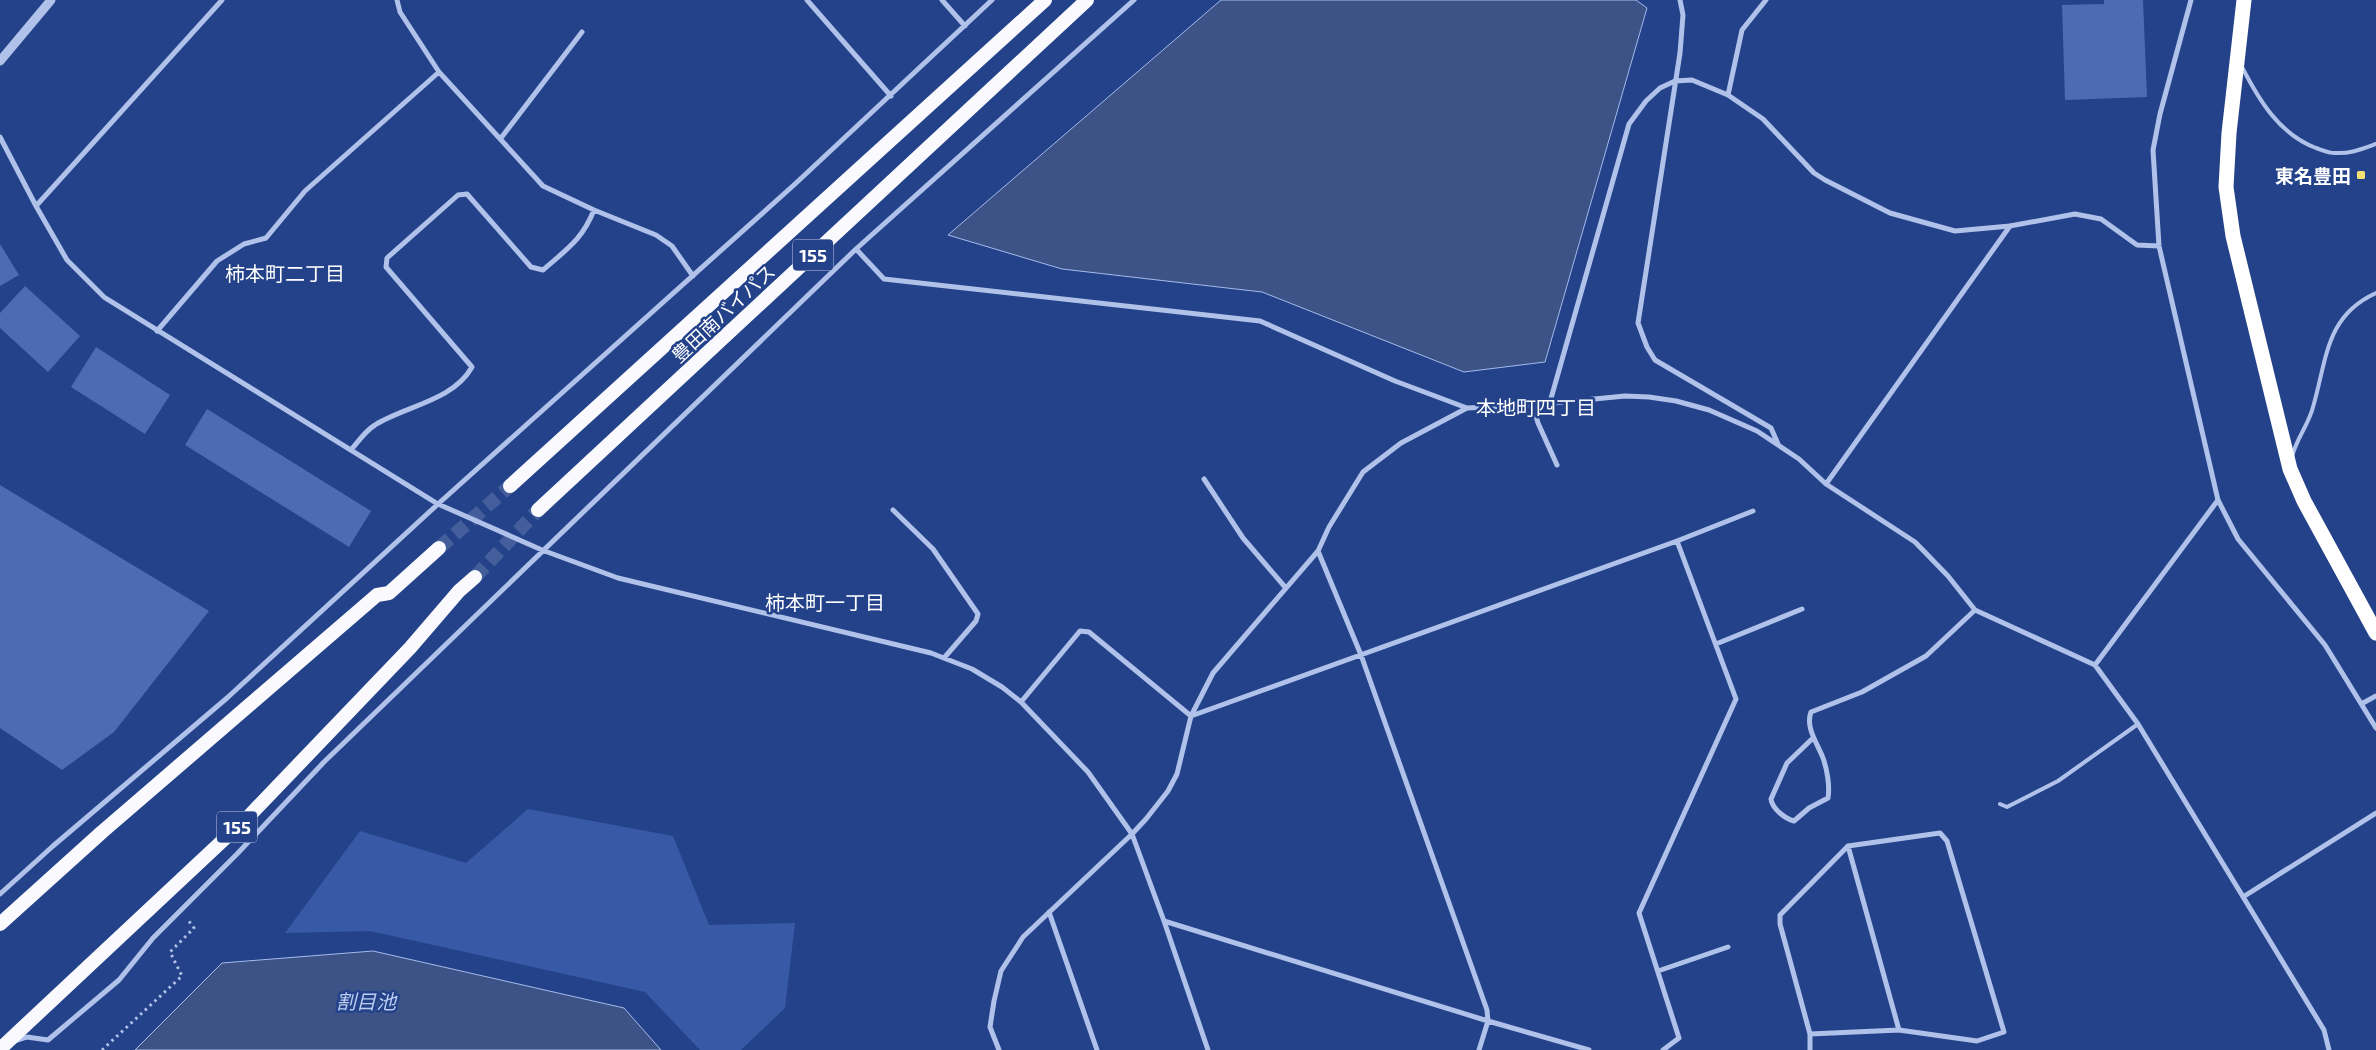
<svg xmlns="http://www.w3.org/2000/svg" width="2376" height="1050" viewBox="0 0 2376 1050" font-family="'Exo 2','Noto Sans JP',sans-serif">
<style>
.green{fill:#385aa6}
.water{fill:#3d5387;stroke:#a4bbeb}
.building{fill:#4c6bb1}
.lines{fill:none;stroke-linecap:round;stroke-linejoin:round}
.trunk-tunnel{stroke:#445e9b;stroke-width:14;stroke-dasharray:14 7;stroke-linecap:butt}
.path{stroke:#b0c2ea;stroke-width:3;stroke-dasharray:2.5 4;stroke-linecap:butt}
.service{stroke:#b0c2ea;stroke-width:4}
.minor{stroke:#b0c2ea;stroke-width:5}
.tertiary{stroke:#b0c2ea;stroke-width:9}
.trunk{stroke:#fafafe;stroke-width:14}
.motorway{stroke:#fff;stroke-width:15}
.poi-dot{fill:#f5e173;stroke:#234289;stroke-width:2}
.labels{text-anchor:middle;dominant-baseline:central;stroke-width:5;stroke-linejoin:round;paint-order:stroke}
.shield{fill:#234289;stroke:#bdc6dc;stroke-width:1}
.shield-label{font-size:18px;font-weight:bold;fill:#fff}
.poi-label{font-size:19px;font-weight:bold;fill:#fff;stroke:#234289;text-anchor:end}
.street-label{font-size:19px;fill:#fff;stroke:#234289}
.neighbourhood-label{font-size:20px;fill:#fff;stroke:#234289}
.water-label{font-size:20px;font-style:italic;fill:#bccdf1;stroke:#234289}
</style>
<rect width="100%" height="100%" fill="#234289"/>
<!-- green -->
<path class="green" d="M528,809L673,836L709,925L795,923L785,1008L741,1050H700L645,992L370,931L285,933L360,831L466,863Z"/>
<!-- water -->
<path class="water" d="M1221,0H1636L1647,8L1545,362L1464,372L1262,292L1062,269L948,235Z
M373,951L624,1008L661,1050H135L222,963Z"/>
<!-- building -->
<path class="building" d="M2104,0H2143L2147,97L2065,100L2062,5L2104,4Z
M0,244L19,275L0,286Z
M25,286L80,336L48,372L0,328V313Z
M96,347L170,395L145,434L71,387Z
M207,409L371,511L349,547L185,445Z
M0,485L209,611L114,732L62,770L0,728Z"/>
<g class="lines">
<!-- trunk-tunnel -->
<path class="trunk-tunnel" d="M439,548L510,486
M475,577L538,510"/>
<!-- path -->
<path class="path" d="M102,1050L182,976L170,952L194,928L188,920"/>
<!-- service -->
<path class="service" d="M2242,67C2259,100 2279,134 2316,148C2322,150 2329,153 2335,153C2350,154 2362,149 2376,144
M2292,457C2296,439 2309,424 2313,407C2327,360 2325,316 2376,293
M2000,804L2007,807L2058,781L2138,724"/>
<!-- minor -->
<path class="minor" d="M397,0L400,12L439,72L543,186L594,210L656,235L672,246L693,276
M807,0L891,96
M942,0L965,26
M1680,0L1683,15L1680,53L1638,323L1647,347L1655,360L1771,428L1778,444
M2191,0L2160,114L2153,150L2159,246L2218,500L2238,539L2325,645L2376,728
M1728,95L1742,30L1766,0
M0,137L36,206L67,260L104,297L438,504L542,550L618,578L931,653L972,669L1002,687L1021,702L1088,772L1132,834L1164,921L1208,1050
M501,138L582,32
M36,206L222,0
M856,249L884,279L1260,321L1395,381L1467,408L1533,405L1625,396L1649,397L1676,401L1709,410L1757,431L1799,459L1826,484L1915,542L1948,576L1975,610L2095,665L2138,724L2324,1030L2329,1050
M157,331L217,261L244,244L266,238L305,191L439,72
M1550,402L1629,124L1646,101L1660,88L1675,81L1692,80L1728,95L1763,119L1814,173L1825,180L1890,213L1955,231L2010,226L2075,214L2101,219L2137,245L2159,246
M1533,405L1538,423L1557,465
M351,450C358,442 365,431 375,425C405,406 453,401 472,367L386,267L387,258L458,195L467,194L531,267L543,270C567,249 582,240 594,210
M1204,479L1243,538L1285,587
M1826,484L2010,226
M893,510L933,549L978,614L976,621L944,658
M1677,541L1753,511
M1318,551L1361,655L1487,1010L1488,1021L1479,1050
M1716,644L1802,609
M2095,665L2218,500
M1021,702L1080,631L1089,632L1191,716L1677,541L1736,699L1639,913L1679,1038L1663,1050
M2363,703L2376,696
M1813,738L1787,763L1771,799C1772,809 1786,819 1794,821L1809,808L1828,798C1830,786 1827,769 1823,758C1818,744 1805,728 1811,712L1862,692L1926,656L1975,610
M1848,846L1899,1030
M0,894L53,846L227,698L438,504L795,184L992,0
M2243,897L2376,813
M1049,912L1097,1050
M1164,921L1488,1021L1589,1050
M1658,971L1728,947
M1810,1034L1899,1030L1977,1041L2004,1032L1947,841L1940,833L1848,846L1780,915V924L1810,1034V1050
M15,1041L27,1037L48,1040L119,980L153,938L237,854L324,762L856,249L1134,0
M999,1050L990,1027L994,1001L1001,971L1023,937L1132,834L1146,819L1168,791L1177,774L1191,716L1213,673L1318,551L1329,527L1363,472L1401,443L1467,408"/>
<!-- tertiary -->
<path class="tertiary" d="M0,61L51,0"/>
<!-- trunk -->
<path class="trunk" d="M510,486L1045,0
M538,510L1087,0
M0,924L102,832L377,595L389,593L439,548
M0,1049L250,815L410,648L459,591L475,577"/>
<!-- motorway -->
<path class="motorway" d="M2244,0L2229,133L2226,187L2233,236L2290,469L2304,501L2376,633"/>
</g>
<!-- markers -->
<rect class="poi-dot" x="2356" y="170" width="10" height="10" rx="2.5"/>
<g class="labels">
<!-- shield labels -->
<g class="shield">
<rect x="793" y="239.5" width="40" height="31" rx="4"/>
<rect x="217" y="811.5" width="40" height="31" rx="4"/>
</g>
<g class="shield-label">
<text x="813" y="255">155</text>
<text x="237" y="827">155</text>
</g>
<!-- poi labels -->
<g class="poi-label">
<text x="2351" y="175">東名豊田</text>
</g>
<!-- street labels -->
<g class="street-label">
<text transform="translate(723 313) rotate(-43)">豊田南バイパス</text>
</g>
<!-- neighbourhood labels -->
<g class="neighbourhood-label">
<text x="285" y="273">柿本町二丁目</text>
<text x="1536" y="407">本地町四丁目</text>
<text x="825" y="602">柿本町一丁目</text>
</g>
<!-- water labels -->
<g class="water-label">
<text x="366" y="1001">割目池</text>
</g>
</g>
</svg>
